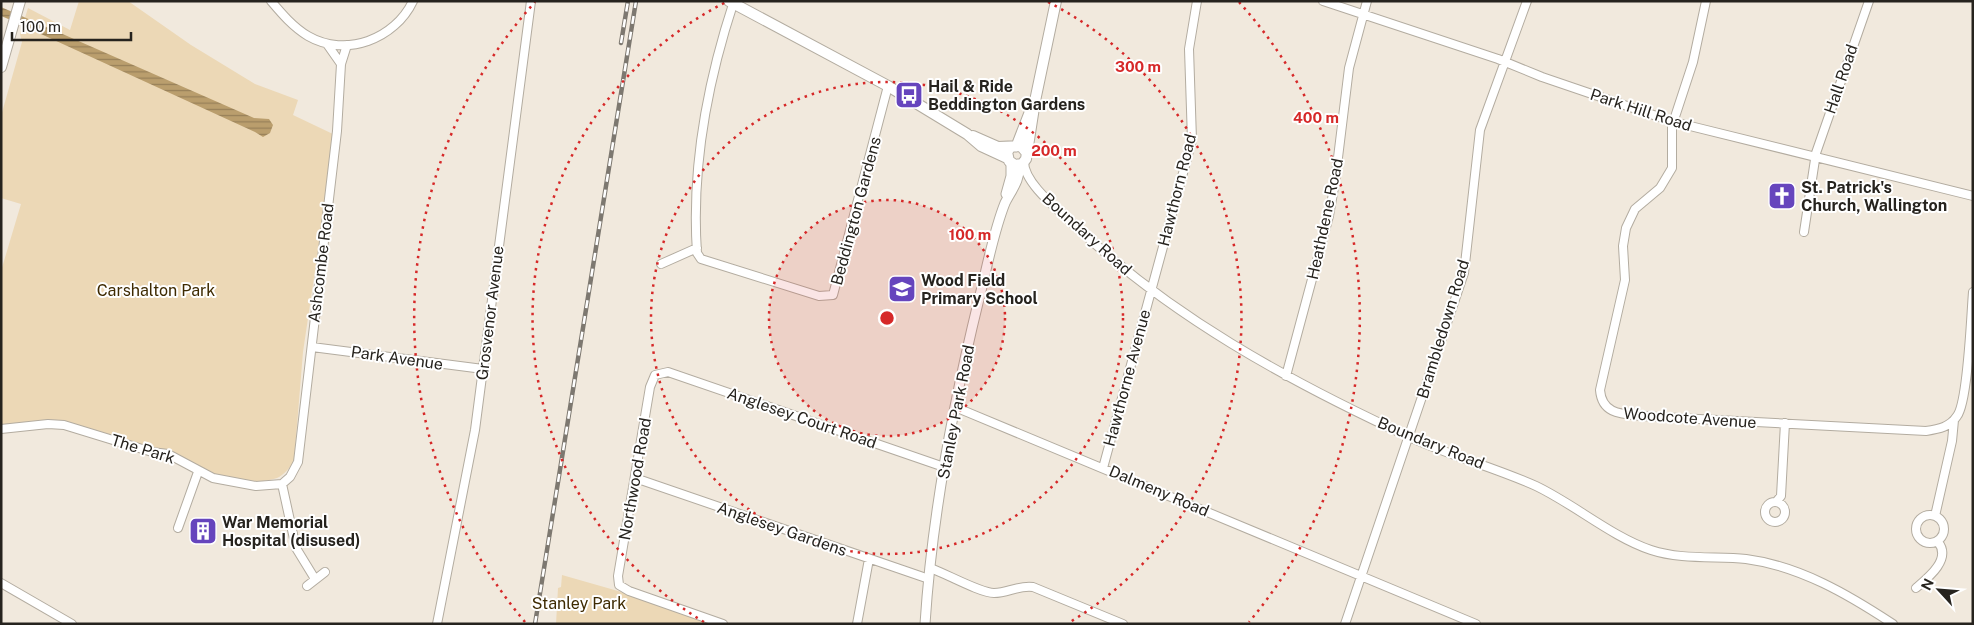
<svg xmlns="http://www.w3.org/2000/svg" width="1974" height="625" viewBox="0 0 1974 625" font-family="'Public Sans',sans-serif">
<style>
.green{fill:#ecd8b6}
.water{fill:url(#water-rules)}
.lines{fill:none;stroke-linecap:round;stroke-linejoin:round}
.minor-casing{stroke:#b3aca0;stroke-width:10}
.tertiary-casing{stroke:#b3aca0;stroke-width:11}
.secondary-casing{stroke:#b3aca0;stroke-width:12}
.minor{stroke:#fff;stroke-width:8}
.tertiary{stroke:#fff;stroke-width:9}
.secondary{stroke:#fff;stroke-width:10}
.rail-casing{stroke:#7d7870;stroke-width:4.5}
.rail{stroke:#fff;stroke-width:2.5;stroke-dasharray:8;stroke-linecap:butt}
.ring{fill:none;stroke:#d62828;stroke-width:2.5;stroke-dasharray:2.5 5}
.labels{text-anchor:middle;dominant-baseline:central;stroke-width:4;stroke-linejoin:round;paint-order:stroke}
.street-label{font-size:16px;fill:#26231e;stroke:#fff}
.poi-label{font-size:16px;font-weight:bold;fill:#26231e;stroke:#fff;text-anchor:start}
.park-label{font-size:16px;fill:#3e2a01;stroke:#fff}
.centre{fill:#d62828;stroke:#fff;stroke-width:2.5}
.ring-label{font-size:15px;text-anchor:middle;font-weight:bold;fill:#d62828;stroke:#fff;stroke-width:4;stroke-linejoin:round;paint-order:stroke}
</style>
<defs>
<pattern id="water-rules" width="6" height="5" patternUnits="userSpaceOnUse" patternTransform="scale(1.25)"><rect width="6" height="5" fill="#ba9e6d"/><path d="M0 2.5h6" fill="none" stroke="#978059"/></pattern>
</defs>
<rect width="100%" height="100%" fill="#f1e9dd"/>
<!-- green -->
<path class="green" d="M79,1H128L191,45L255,84L298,100L293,115L335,135L303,352L294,462C289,468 284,475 277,478C233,495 126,436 77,427C55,423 24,427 1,428V271L21,204L1,198V116L22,42L20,34L28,8L70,30Z
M562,575L618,591L712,624H556L558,588L561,587Z"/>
<!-- water -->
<path class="water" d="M1,7L254,118L269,119L273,125L270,133L263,137L255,132L6,18L1,16Z"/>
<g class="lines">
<defs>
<path id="minor" d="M271,1C282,14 293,27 308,36C346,58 395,39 413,1
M734,1C707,83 691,166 697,253L701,259L819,296L833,295L888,86
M1323,1L1498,59L1542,77L1674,122L1973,196
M1706,1L1693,62L1672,126V168L1660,188L1635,209L1626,228L1623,246L1625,280L1600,390C1602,414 1621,414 1641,416L1926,431C1939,429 1950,427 1957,416C1968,402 1971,316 1973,292
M327,44L341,64
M1024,162C1024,182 1055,207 1069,220C1167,315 1290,382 1414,439C1454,457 1496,468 1536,486C1574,504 1612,537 1651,550C1681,560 1716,556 1746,559C1800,566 1849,595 1893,624
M1804,232L1816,153L1869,1
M661,264L697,248
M312,347L483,369
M1286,376L1329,216L1335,182L1349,68L1367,1
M955,407L1476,624
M1,429L48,424L64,425L152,452L168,454L213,478L256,486L282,484L290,477L298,462L337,131L341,64L347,45
M1103,468L1192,140L1189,49L1197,1
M635,478L929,579
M282,484L296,548L315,579
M1776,502L1781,496L1785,423
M1765 512a10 10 0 1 1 20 0a10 10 0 1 1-20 0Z
M1916 529a14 14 0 1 1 28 0a14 14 0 1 1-28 0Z
M1935,516L1952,441L1954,420
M178,528L198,472
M930,568C945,573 980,593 994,593C1008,593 1018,585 1033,587L1123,624
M1,583L72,624
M307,586L325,572
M1916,588C1928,578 1952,559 1938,542
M437,624L475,430L531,1
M723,624L629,591L619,585L618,576L650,387L655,375L668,372L944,467
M857,624L869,559
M1345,624L1464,273L1480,130L1527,1"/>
<path id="tertiary" d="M1006,194L1011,176V163
M925,624C932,514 953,405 979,299C987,268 993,233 1005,203C1011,191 1021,179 1019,165"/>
<path id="secondary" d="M729,1L888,86L967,134L981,146L1007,158
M1,67L20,1
M973,136L998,147L1021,146L1026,152
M1017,145L1031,109
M1010,148L1007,152L1009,161L1015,165L1022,164L1026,159L1035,101L1056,1"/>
</defs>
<!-- minor casing -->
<use href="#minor" class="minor-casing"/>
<!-- tertiary casing -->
<use href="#tertiary" class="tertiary-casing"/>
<!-- secondary casing -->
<use href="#secondary" class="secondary-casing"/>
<!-- minor -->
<use href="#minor" class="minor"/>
<!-- tertiary -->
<use href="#tertiary" class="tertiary"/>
<!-- secondary -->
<use href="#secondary" class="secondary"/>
<defs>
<path id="rail" d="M621,43L628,1
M535,624L636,1"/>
</defs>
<!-- rail casing -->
<use href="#rail" class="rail-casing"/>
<!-- rail -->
<use href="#rail" class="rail"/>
</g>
<!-- distance rings -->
<circle cx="887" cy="318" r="118" fill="#d62828" fill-opacity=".12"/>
<g class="ring">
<circle cx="887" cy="318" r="118"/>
<circle cx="887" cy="318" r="236"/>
<path d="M704 622A355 355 0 0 1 726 2M1048 2A355 355 0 0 1 1070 622"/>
<path d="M525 622A473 473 0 0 1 535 2M1239 2A473 473 0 0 1 1249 622"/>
</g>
<!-- icons -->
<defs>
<symbol id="bus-square" viewBox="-11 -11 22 22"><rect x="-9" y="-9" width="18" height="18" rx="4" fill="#6645bd" stroke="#fff"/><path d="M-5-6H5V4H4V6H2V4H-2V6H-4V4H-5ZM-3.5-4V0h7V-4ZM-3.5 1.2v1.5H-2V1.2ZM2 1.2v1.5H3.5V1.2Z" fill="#fff"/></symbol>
<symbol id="church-square" viewBox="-11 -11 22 22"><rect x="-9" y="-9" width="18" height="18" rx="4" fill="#6645bd" stroke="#fff"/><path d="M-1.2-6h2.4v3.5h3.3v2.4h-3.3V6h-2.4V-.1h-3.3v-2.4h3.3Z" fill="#fff"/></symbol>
<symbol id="school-square" viewBox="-11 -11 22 22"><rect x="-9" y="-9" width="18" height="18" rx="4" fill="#6645bd" stroke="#fff"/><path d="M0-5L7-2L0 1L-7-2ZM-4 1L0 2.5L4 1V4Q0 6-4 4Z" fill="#fff"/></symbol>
<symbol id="building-square" viewBox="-11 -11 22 22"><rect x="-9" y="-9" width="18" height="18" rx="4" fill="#6645bd" stroke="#fff"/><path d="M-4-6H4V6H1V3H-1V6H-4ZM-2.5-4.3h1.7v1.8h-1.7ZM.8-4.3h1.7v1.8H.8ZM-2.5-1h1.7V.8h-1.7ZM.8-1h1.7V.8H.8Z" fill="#fff"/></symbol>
</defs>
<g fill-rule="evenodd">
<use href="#bus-square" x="893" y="79" width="32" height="32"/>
<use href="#church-square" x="1766" y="180" width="32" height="32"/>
<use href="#school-square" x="886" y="273" width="32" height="32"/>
<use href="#building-square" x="187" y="515" width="32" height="32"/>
</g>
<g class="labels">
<!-- street labels -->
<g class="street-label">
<text transform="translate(1841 79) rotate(-71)">Hall Road</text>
<text transform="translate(1641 110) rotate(18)">Park Hill Road</text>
<text transform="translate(1177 190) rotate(-76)">Hawthorn Road</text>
<text transform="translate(856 211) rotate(-75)">Beddington Gardens</text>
<text transform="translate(1325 219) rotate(-78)">Heathdene Road</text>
<text transform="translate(1087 234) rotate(42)">Boundary Road</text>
<text transform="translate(321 263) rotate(-83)">Ashcombe Road</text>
<text transform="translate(490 313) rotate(-83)">Grosvenor Avenue</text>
<text transform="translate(1443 329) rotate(-73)">Brambledown Road</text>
<text transform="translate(397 358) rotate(8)">Park Avenue</text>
<text transform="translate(1127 378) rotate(-75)">Hawthorne Avenue</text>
<text transform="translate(956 412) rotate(-79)">Stanley Park Road</text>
<text transform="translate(802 418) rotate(19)">Anglesey Court Road</text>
<text transform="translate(1690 418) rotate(4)">Woodcote Avenue</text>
<text transform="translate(1431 443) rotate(22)">Boundary Road</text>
<text transform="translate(143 449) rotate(17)">The Park</text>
<text transform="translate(635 479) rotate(-80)">Northwood Road</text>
<text transform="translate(1159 491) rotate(23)">Dalmeny Road</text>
<text transform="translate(782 529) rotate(19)">Anglesey Gardens</text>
</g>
<!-- poi labels -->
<g class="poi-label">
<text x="928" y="86">Hail &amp; Ride<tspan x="928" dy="18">Beddington Gardens</tspan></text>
<text x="1801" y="187">St. Patrick's<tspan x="1801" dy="18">Church, Wallington</tspan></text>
<text x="921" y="280">Wood Field<tspan x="921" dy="18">Primary School</tspan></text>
<text x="222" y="522">War Memorial<tspan x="222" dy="18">Hospital (disused)</tspan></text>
</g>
<!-- park labels -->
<g class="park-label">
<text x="156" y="290">Carshalton Park</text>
<text x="579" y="603">Stanley Park</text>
</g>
</g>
<circle cx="887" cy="318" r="8" class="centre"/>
<g class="ring-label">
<text x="1138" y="72">300 m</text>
<text x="1316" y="123">400 m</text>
<text x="1054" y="156">200 m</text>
<text x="970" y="240">100 m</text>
</g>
<!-- border -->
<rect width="1974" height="625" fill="none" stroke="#26231e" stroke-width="5"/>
<!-- north arrow -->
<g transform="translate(1939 590) rotate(296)" stroke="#ffffff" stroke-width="4" paint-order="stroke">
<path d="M0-4L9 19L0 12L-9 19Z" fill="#26231e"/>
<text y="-8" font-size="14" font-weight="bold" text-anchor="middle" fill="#26231e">N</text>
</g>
<!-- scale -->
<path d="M12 32v8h119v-8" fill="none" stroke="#26231e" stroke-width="2.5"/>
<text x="20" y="32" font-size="15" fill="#26231e" stroke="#ffffff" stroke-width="4" paint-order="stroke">100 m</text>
</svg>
